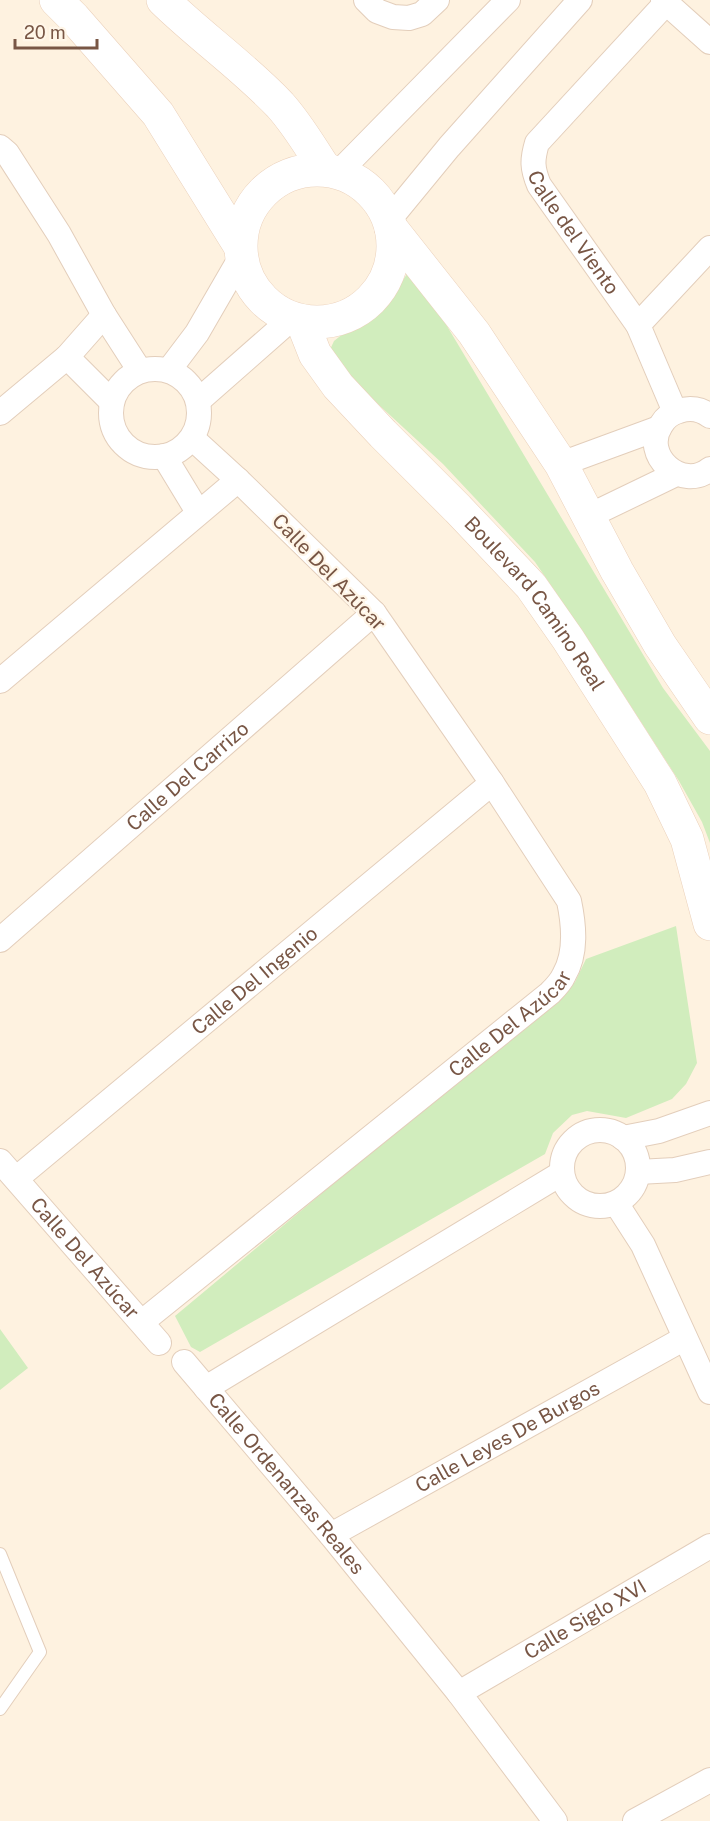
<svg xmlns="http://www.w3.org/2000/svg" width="710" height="1821" viewBox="0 0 710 1821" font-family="'Public Sans',sans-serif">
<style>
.green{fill:#d1edbd}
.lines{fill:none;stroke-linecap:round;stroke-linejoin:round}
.lane-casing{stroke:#e3cebb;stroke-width:14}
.street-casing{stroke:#e3cebb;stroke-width:26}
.secondary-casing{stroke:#ebd1bb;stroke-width:34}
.lane{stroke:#fff;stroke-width:12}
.street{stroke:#fff;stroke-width:24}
.secondary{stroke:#fff;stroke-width:33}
.labels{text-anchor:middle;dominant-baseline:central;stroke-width:4.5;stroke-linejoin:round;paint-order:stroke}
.street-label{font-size:20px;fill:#785645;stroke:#fff6e8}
</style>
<rect width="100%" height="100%" fill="#fef2e0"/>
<!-- green -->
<path class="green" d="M407,274L441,316L663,688L710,751V843L702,822L679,781L591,644L535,562L443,464L341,370L328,354L334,341L344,333L358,327L375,314L391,298Z
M676,926L697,1063L686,1084L672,1099L626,1118L587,1111L572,1115L553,1133L545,1154L200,1352L191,1347L175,1316L575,982L586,959Z
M0,1329L28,1368L0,1390Z"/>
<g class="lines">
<defs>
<path id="lane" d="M0,1554L40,1652L0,1709"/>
<g id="street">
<path d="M366,0L377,11L393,17L409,18L422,14L437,0"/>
<path d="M663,0L710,42"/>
<path id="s1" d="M666,3L537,143C532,160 532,168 539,185L638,325L675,412"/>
<path d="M0,147L7,153L59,234L104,315L140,371"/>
<path d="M339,172L508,0"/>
<path d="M389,220L449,147L580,0"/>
<path d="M638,325L710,248"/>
<path d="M67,357L112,402"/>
<circle cx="155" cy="413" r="44"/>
<path d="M169,370L197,333L241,257"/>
<path d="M198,401L290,320"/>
<path d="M0,413L67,357L104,315"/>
<path d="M710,416C701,409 690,407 679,411C671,413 665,418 661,425C641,455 682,492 710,469"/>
<path d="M164,456L198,512"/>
<path d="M561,464L659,428"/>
<path d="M589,516L676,474"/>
<path d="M0,681L238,480"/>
<path id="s2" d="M0,940L374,613"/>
<circle cx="600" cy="1168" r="38"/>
<path d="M623,1138L659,1131L710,1113"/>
<path id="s3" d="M0,1161L159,1343"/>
<path d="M638,1172L675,1170L710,1162"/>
<path id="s4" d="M17,1178L492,783"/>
<path d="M616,1203L643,1245L710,1392"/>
<path id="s5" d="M142,1322L550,993C555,988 561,982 564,975C577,953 574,925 569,901L492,783L374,613L238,480L192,438"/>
<path id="s6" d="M184,1362L331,1535L459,1693L555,1821"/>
<path d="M206,1388L562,1173"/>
<path id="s7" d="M331,1535L685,1338"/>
<path id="s8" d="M459,1693L710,1546"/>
<path d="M635,1821L710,1780"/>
</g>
<g id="secondary">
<path d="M56,0L74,18L158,114L240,246"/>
<path d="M163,0C201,37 244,67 280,105C298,125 311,148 325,169"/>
<circle cx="317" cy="246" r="76"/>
<path d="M391,228L474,333L561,464L617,571L660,645L710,718"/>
<path id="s9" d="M302,321L315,354L338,386L383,434L458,509L531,586L568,639L660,783L687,839L710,924"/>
</g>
</defs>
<!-- lane casing -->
<use href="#lane" class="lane-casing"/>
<!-- street casing -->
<use href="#street" class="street-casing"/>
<!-- secondary casing -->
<use href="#secondary" class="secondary-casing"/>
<!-- lane -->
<use href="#lane" class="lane"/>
<!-- street -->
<use href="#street" class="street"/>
<!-- secondary -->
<use href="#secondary" class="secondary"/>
</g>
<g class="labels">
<!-- street labels -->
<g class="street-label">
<text stroke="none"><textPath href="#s1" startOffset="292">Calle del Viento</textPath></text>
<text transform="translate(329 572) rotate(46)">Calle Del Azúcar</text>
<text stroke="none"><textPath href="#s9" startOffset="369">Boulevard Camino Real</textPath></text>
<text stroke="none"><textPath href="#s2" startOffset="249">Calle Del Carrizo</textPath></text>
<text stroke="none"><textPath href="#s4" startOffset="309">Calle Del Ingenio</textPath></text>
<text stroke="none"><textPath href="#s5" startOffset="474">Calle Del Azúcar</textPath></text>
<text stroke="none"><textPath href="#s3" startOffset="129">Calle Del Azúcar</textPath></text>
<text stroke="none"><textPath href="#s7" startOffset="202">Calle Leyes De Burgos</textPath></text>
<text stroke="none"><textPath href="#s6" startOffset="159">Calle Ordenanzas Reales</textPath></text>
<text stroke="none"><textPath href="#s8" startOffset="146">Calle Siglo XVI</textPath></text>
</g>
</g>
<!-- scale -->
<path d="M15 39v9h82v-9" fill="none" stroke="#785645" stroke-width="3"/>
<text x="24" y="39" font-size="18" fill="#785645" stroke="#fff6e8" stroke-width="4.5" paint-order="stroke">20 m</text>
</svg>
